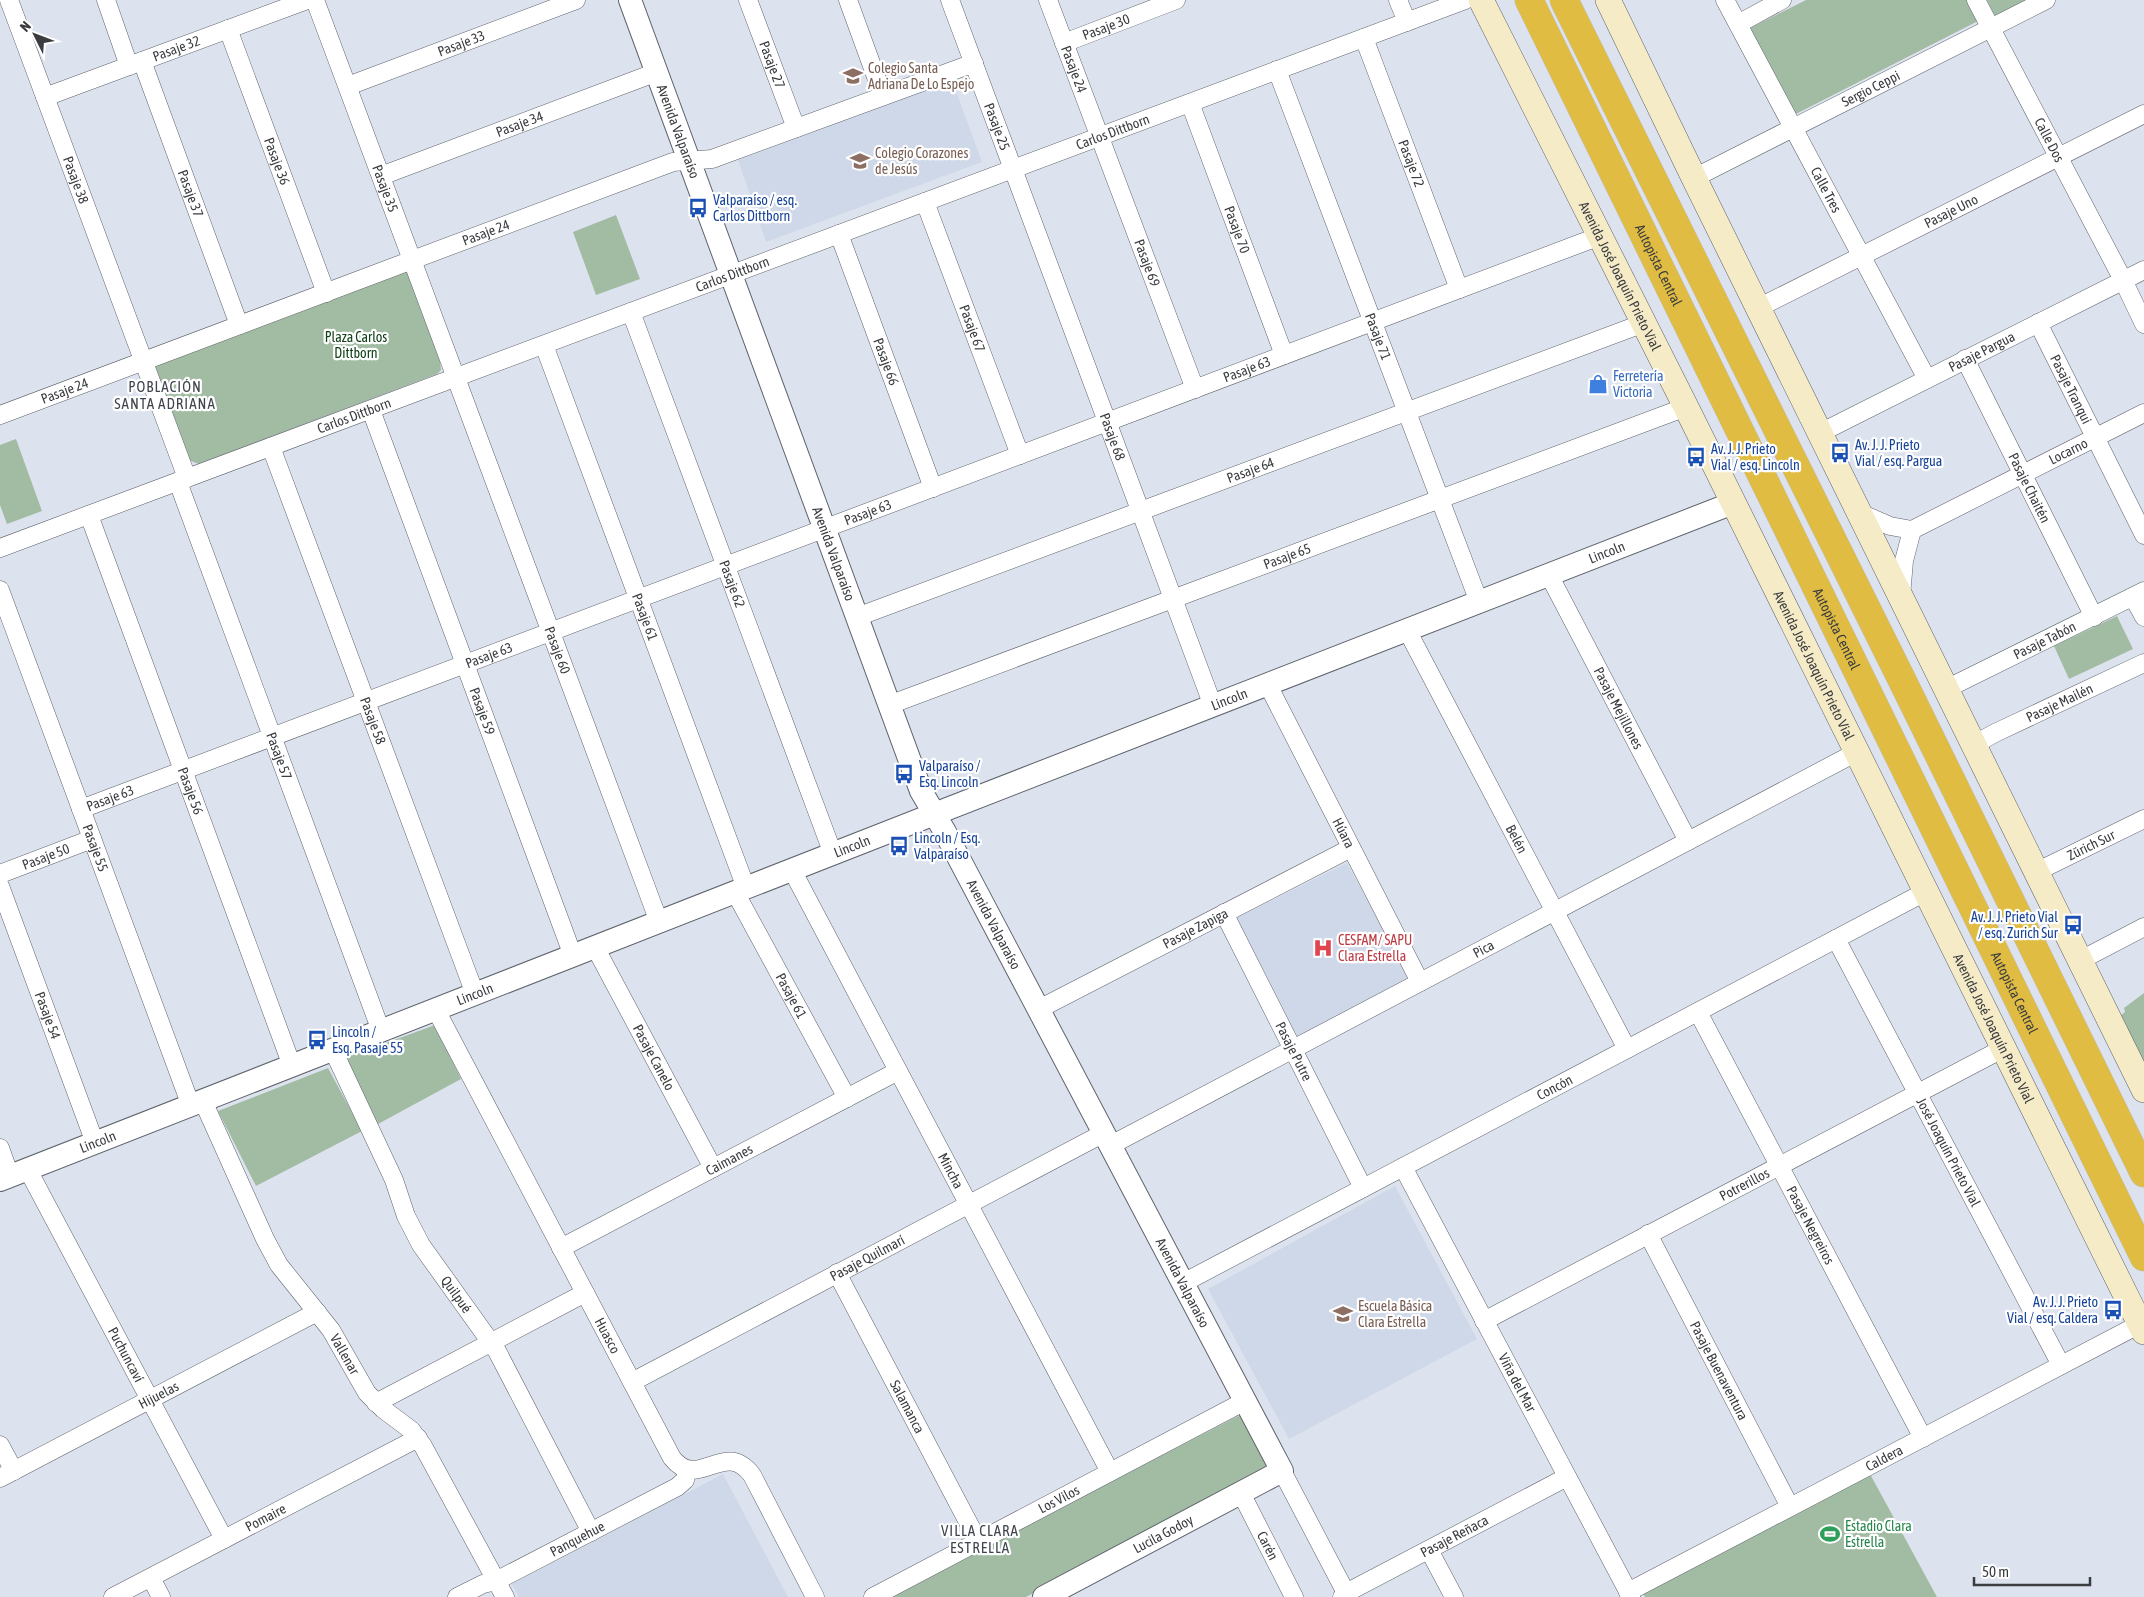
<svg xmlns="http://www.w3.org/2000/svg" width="2144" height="1597" viewBox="0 0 2144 1597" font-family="'Asap Condensed',sans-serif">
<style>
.built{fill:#cfd8e9}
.green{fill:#a2bca3}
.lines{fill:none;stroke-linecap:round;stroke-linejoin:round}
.minor-casing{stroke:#5e636c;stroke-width:19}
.tertiary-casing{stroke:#5e636c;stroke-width:24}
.secondary-casing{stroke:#5e636c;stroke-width:26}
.motorway-casing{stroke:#c0c1c2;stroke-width:29}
.minor{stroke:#fff;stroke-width:18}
.tertiary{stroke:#fff;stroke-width:22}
.secondary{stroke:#f6ebc7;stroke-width:25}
.motorway{stroke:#e0bc43;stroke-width:28}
.labels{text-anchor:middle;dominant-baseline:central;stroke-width:4.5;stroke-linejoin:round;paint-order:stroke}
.street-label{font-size:14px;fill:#3a3c40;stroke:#fff}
.education-label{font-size:14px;fill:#785e54;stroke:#fff;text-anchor:start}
.transit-label{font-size:14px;fill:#164399;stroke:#fff;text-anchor:start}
.park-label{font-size:14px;fill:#104118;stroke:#fff}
.shop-label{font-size:14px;fill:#366cbe;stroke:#fff;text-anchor:start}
.health-label{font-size:14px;fill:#be3a42;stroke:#fff;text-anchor:start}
.leisure-label{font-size:14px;fill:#27864d;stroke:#fff;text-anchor:start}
.neighbourhood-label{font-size:15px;letter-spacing:1px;fill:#40454d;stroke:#fff}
</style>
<rect width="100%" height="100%" fill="#dde3ee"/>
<!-- built -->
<path class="built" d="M952,80L982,162L766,242L738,160Z
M1347,863L1410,979L1298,1038L1236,918Z
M1395,1186L1477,1339L1289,1439L1208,1289Z
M723,1474L788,1597H519L512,1584Z"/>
<!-- green -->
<path class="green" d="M1806,0H1967L1978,21L1794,115L1750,28Z
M1987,0H2026L1995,16Z
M616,215L640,279L596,295L573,232Z
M405,270L410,274L440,362L441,370L437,374L199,464L185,459L153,365Z
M16,439L42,511L7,524L0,505V445Z
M2117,616L2133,649L2069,679L2054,646Z
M2144,993V1064L2120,1016L2125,1012L2124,1008Z
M435,1025L461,1079L378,1124L345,1058Z
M328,1068L362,1131L256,1186L218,1111Z
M1240,1415L1269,1471L1026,1597H889Z
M1870,1474L1937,1597H1645L1643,1593Z"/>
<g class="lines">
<defs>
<g id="minor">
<path id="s1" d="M9,0L187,478"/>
<path d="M106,0L129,66"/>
<path id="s2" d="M315,0L659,922"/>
<path id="s3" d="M748,0L796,128"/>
<path d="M848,0L883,96"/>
<path id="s4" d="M950,0L1213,706"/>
<path id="s5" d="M1048,0L1195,389"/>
<path d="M1398,0L1407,22"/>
<path id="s6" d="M1725,0L1927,379"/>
<path id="s7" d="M1976,0L2123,280L2144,324"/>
<path d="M1738,24L1782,0"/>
<path id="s8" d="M228,29L326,293"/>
<path id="s9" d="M1364,38L1459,289"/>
<path id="s10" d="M1064,43L1176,0"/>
<path id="s11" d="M142,61L239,325"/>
<path id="s12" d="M1277,70L1479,602"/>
<path id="s13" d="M348,86L576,0"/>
<path id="s14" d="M45,97L307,0"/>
<path id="s15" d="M1190,103L1284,355"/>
<path id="s16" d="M381,176L657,72"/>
<path id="s17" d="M1694,178L2046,0"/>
<path id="s18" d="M925,202L1020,455"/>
<path id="s19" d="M839,234L933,488"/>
<path id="s20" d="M1758,308L2144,114"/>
<path id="s21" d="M631,312L833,854"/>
<path id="s22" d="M2038,323L2144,535"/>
<path id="s23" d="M544,345L746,888"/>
<path id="s24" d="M1965,359L2094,617"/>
<path id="s25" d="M371,410L573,956"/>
<path id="s26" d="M0,415L673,162L712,159L974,63"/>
<path id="s27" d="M1820,433L2144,270"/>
<path id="s28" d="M271,447L475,994"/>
<path id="s29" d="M178,482L381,1031"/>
<path id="s30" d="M1860,513L1890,526L1912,530L2144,413"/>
<path id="s31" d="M89,515L292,1066"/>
<path id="s32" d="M0,548L1465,0"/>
<path id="s33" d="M1549,575L1688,841"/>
<path id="s34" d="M0,590L191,1106"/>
<path d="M1901,596L1904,561L1912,530"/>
<path d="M2133,597L2144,617"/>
<path id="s35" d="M857,617L1644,323"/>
<path id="s36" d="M1407,630L1627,1049"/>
<path id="s37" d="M1268,685L1420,982"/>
<path id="s38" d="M1946,689L2144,591"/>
<path id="s39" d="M889,705L1686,407"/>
<path id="s40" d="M1975,744L1995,733L2144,663"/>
<path id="s41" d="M81,809L1600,236"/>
<path id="s42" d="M792,870L1110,1472"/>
<path id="s43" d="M2038,871L2144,819"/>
<path id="s44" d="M0,874L92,839"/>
<path id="s45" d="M0,886L95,1143"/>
<path id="s46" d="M735,892L847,1098"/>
<path id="s47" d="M1224,913L1363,1188"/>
<path id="s48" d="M1836,939L2061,1365"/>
<path id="s49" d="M595,947L713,1168"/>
<path d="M2081,960L2144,927"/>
<path id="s50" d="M1039,1009L1351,848"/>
<path id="s51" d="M436,1010L672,1458C699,1492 724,1438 752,1475L815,1597"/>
<path id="s52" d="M1698,1012L1923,1438"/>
<path id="s53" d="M333,1050L394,1180L406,1216L421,1245L497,1351L591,1532"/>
<path id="s54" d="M203,1101L265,1239L279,1265L331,1330L367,1393L383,1409L411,1430L423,1446L505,1597"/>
<path id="s55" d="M1111,1145L1857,752"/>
<path d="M0,1148L10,1176"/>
<path id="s56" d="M1403,1167L1631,1597"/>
<path id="s57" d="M28,1170L224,1539"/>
<path id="s58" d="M1648,1234L1790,1507"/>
<path id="s59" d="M561,1248L898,1071"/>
<path id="s60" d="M837,1273L978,1541"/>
<path id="s61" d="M1183,1283L1927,891"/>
<path id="s62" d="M1484,1321L2004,1048"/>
<path id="s63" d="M632,1382L1104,1133"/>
<path d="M376,1403L585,1293"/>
<path d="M0,1445L14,1471"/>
<path d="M1282,1471L1346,1593"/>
<path id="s64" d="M0,1478L317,1312"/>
<path id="s65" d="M1241,1493L1294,1597"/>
<path d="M1429,1550L1454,1597"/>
<path d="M151,1578L161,1597"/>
<path id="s66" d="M1628,1592L2140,1324"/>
<path id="s67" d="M113,1597L418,1438"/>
<path id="s68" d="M457,1597L483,1584L496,1581L677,1487L685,1480L687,1470"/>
<path id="s69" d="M873,1597L1245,1401"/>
<path id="s70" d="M1342,1597L1346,1593L1567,1477"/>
</g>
<g id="tertiary">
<path id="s71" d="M630,0L921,791L945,832L1282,1471L1044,1597"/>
<path id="s72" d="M0,1180L919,820L1733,503"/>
</g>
<g id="secondary">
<path id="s73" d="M1481,0L1686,407L2144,1332"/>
<path d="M1608,0L1694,178L2144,1090"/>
</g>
<g id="motorway">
<path id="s74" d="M1529,0L2144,1257"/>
<path d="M1564,0L1901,678L2144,1173"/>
</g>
</defs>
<!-- minor casing -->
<use href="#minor" class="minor-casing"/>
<!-- tertiary casing -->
<use href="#tertiary" class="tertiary-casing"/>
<!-- secondary casing -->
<use href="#secondary" class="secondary-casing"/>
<!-- motorway casing -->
<use href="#motorway" class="motorway-casing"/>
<!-- minor -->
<use href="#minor" class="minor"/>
<!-- tertiary -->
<use href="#tertiary" class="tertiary"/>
<!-- secondary -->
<use href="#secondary" class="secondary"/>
<!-- motorway -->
<use href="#motorway" class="motorway"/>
</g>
<!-- icons -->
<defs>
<symbol id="school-bare" viewBox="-9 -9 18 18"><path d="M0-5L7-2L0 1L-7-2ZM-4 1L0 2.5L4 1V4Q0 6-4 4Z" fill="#8d6e63" stroke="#fff" stroke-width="2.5" paint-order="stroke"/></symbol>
<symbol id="bus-bare" viewBox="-9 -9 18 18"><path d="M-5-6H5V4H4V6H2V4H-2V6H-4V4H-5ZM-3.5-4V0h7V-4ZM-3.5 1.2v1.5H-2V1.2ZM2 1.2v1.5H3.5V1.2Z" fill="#1a4fb4" stroke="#fff" stroke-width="2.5" paint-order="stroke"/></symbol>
<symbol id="shop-bare" viewBox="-9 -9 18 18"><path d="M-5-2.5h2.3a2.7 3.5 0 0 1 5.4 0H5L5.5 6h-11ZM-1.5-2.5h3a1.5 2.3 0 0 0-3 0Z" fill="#3f7fe0" stroke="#fff" stroke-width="2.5" paint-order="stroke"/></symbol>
<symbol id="hospital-bare" viewBox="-9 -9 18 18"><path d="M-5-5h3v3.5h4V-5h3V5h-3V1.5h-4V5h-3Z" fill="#e0444e" stroke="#fff" stroke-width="2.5" paint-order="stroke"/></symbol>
<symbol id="stadium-bare" viewBox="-9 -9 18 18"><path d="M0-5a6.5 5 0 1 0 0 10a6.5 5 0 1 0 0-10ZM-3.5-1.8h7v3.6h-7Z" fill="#2e9e5b" stroke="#fff" stroke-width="2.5" paint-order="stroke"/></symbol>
</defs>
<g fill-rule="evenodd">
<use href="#school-bare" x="839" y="62" width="28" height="28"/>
<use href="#school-bare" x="846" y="147" width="28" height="28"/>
<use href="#bus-bare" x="684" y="194" width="28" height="28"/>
<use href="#shop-bare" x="1584" y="370" width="28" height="28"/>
<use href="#bus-bare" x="1826" y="439" width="28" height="28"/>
<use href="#bus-bare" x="1682" y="443" width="28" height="28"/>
<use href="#bus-bare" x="890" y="760" width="28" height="28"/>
<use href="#bus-bare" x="885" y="832" width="28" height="28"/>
<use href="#bus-bare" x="2059" y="911" width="28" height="28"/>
<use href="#hospital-bare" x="1309" y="934" width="28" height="28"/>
<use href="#bus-bare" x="303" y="1026" width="28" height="28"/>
<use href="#bus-bare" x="2099" y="1296" width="28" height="28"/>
<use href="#school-bare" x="1329" y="1300" width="28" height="28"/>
<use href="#stadium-bare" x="1816" y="1520" width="28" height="28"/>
</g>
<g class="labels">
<!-- street labels -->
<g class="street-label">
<text stroke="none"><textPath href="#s10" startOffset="45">Pasaje 30</textPath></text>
<text stroke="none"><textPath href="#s13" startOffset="121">Pasaje 33</textPath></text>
<text stroke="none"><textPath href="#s14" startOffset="140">Pasaje 32</textPath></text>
<text stroke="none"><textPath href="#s3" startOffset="69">Pasaje 27</textPath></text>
<text stroke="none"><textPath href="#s5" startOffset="74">Pasaje 24</textPath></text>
<text stroke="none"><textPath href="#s17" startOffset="198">Sergio Ceppi</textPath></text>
<text stroke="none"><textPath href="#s16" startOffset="148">Pasaje 34</textPath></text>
<text stroke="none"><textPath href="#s4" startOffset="135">Pasaje 25</textPath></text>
<text stroke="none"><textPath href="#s71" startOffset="140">Avenida Valparaíso</textPath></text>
<text stroke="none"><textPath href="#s32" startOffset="1188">Carlos Dittborn</textPath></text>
<text stroke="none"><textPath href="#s7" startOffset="158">Calle Dos</textPath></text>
<text stroke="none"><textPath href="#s8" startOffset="141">Pasaje 36</textPath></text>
<text stroke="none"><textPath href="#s9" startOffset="134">Pasaje 72</textPath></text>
<text stroke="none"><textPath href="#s1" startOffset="192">Pasaje 38</textPath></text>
<text stroke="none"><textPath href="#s2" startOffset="201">Pasaje 35</textPath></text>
<text stroke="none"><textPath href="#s6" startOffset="215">Calle Tres</textPath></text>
<text stroke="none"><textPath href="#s11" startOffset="141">Pasaje 37</textPath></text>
<text stroke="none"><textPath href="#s20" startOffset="216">Pasaje Uno</textPath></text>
<text stroke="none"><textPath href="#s15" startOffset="135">Pasaje 70</textPath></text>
<text stroke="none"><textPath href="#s26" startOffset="519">Pasaje 24</textPath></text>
<text stroke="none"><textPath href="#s5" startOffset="281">Pasaje 69</textPath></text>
<text stroke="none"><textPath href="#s74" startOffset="295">Autopista Central</textPath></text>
<text stroke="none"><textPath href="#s32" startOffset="782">Carlos Dittborn</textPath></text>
<text stroke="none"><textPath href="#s73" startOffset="309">Avenida José Joaquín Prieto Vial</textPath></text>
<text stroke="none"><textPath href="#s18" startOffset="135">Pasaje 67</textPath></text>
<text stroke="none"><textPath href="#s12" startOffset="285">Pasaje 71</textPath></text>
<text stroke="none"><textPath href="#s27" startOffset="181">Pasaje Pargua</textPath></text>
<text stroke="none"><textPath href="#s19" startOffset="136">Pasaje 66</textPath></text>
<text stroke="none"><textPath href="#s41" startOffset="1246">Pasaje 63</textPath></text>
<text stroke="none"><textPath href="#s22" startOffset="74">Pasaje Tranqui</textPath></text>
<text stroke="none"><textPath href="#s26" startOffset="69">Pasaje 24</textPath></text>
<text stroke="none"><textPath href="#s32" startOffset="378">Carlos Dittborn</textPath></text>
<text stroke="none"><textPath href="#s4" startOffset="466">Pasaje 68</textPath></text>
<text stroke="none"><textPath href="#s30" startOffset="230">Locarno</textPath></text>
<text stroke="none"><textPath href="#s35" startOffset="420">Pasaje 64</textPath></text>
<text stroke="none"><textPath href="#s24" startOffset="144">Pasaje Chaitén</textPath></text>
<text stroke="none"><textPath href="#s41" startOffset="841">Pasaje 63</textPath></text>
<text stroke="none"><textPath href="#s72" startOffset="1725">Lincoln</textPath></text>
<text stroke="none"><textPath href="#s71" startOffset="590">Avenida Valparaíso</textPath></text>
<text stroke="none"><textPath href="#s39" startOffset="425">Pasaje 65</textPath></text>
<text stroke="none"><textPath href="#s21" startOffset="290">Pasaje 62</textPath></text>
<text stroke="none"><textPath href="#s23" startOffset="290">Pasaje 61</textPath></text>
<text stroke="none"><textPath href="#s74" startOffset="700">Autopista Central</textPath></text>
<text stroke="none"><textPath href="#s38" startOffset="110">Pasaje Tabón</textPath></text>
<text stroke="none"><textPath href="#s2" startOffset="694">Pasaje 60</textPath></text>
<text stroke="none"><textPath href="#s41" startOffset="436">Pasaje 63</textPath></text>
<text stroke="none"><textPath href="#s73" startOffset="744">Avenida José Joaquín Prieto Vial</textPath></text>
<text stroke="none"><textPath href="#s72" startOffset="1320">Lincoln</textPath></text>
<text stroke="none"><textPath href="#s40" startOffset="94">Pasaje Mailén</textPath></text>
<text stroke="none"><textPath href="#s33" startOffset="150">Pasaje Mejillones</textPath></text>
<text stroke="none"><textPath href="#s25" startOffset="321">Pasaje 59</textPath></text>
<text stroke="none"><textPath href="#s28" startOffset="292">Pasaje 58</textPath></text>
<text stroke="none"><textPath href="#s29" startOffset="292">Pasaje 57</textPath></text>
<text stroke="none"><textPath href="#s31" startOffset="294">Pasaje 56</textPath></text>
<text stroke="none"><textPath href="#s41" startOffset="31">Pasaje 63</textPath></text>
<text stroke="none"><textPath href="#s37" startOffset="166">Húara</textPath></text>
<text stroke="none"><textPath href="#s36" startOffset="236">Belén</textPath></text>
<text stroke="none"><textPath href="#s43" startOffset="59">Zürich Sur</textPath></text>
<text stroke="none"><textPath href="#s72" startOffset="915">Lincoln</textPath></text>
<text stroke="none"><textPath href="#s34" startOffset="275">Pasaje 55</textPath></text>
<text stroke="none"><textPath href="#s44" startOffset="49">Pasaje 50</textPath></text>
<text stroke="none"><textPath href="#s71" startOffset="995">Avenida Valparaíso</textPath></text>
<text stroke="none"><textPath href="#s50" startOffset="176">Pasaje Zapiga</textPath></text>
<text stroke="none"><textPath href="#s55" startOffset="421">Pica</textPath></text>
<text stroke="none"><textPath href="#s74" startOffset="1105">Autopista Central</textPath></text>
<text stroke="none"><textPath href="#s72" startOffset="510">Lincoln</textPath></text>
<text stroke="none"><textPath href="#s46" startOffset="118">Pasaje 61</textPath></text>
<text stroke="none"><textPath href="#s45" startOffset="138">Pasaje 54</textPath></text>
<text stroke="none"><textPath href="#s73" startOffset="1149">Avenida José Joaquín Prieto Vial</textPath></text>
<text stroke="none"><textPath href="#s47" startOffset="155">Pasaje Putre</textPath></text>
<text stroke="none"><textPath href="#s49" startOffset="125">Pasaje Canelo</textPath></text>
<text stroke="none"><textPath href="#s61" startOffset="420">Concón</textPath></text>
<text stroke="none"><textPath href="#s72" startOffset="105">Lincoln</textPath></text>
<text stroke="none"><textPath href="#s48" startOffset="241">José Joaquín Prieto Vial</textPath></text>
<text stroke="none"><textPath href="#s59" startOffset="190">Caimanes</textPath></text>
<text stroke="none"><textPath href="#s42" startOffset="340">Mincha</textPath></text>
<text stroke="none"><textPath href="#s62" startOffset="294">Potrerillos</textPath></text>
<text stroke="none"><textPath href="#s52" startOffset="241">Pasaje Negreiros</textPath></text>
<text stroke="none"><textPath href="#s63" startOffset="266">Pasaje Quilmarí</textPath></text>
<text stroke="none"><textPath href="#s71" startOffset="1400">Avenida Valparaíso</textPath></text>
<text stroke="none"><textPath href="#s53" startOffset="275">Quilpué</textPath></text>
<text stroke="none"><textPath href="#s51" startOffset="368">Huasco</textPath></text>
<text stroke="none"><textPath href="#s57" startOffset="209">Puchuncaví</textPath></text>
<text stroke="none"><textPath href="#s54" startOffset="292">Vallenar</textPath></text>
<text stroke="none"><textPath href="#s58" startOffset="154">Pasaje Buenaventura</textPath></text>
<text stroke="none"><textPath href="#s56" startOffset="244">Viña del Mar</textPath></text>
<text stroke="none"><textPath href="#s64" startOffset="179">Hijuelas</textPath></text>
<text stroke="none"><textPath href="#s60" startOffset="151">Salamanca</textPath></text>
<text stroke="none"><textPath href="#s66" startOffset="289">Caldera</textPath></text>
<text stroke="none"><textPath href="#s69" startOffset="210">Los Vilos</textPath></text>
<text stroke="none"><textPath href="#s67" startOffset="172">Pomaire</textPath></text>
<text transform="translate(1163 1534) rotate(-28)">Lucila Godoy</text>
<text stroke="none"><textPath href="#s70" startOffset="128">Pasaje Reñaca</textPath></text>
<text stroke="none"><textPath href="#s68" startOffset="134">Panquehue</textPath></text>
<text stroke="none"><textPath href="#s65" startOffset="59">Carén</textPath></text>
</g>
<!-- education labels -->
<g class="education-label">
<text x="868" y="68">Colegio Santa<tspan x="868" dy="16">Adriana De Lo Espejo</tspan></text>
<text x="875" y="153">Colegio Corazones<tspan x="875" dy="16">de Jesús</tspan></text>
<text x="1358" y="1306">Escuela Básica<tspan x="1358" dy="16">Clara Estrella</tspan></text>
</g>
<!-- transit labels -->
<g class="transit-label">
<text x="713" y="200">Valparaíso / esq.<tspan x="713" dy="16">Carlos Dittborn</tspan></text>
<text x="1855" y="445">Av. J. J. Prieto<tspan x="1855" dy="16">Vial / esq. Pargua</tspan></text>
<text x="1711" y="449">Av. J. J. Prieto<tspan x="1711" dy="16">Vial / esq. Lincoln</tspan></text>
<text x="919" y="766">Valparaíso /<tspan x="919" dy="16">Esq. Lincoln</tspan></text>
<text x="914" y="838">Lincoln / Esq.<tspan x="914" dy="16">Valparaíso</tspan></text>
<text x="2058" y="917" text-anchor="end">Av. J. J. Prieto Vial<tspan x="2058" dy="16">/ esq. Zurich Sur</tspan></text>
<text x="332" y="1032">Lincoln /<tspan x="332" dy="16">Esq. Pasaje 55</tspan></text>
<text x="2098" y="1302" text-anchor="end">Av. J. J. Prieto<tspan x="2098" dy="16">Vial / esq. Caldera</tspan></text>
</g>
<!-- park labels -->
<g class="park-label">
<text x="356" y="337">Plaza Carlos<tspan x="356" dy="16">Dittborn</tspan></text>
</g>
<!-- shop labels -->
<g class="shop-label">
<text x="1613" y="376">Ferretería<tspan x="1613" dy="16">Victoria</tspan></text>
</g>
<!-- health labels -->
<g class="health-label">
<text x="1338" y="940">CESFAM/ SAPU<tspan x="1338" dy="16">Clara Estrella</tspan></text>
</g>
<!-- leisure labels -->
<g class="leisure-label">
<text x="1845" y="1526">Estadio Clara<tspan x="1845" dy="16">Estrella</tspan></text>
</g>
<!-- neighbourhood labels -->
<g class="neighbourhood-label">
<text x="165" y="386">POBLACIÓN<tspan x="165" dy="17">SANTA ADRIANA</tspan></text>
<text x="980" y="1530">VILLA CLARA<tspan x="980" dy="17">ESTRELLA</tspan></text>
</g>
</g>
<!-- north arrow -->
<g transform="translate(35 35) rotate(312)" stroke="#ffffff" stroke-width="4" paint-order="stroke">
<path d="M0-4L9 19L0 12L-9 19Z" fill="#3a3c40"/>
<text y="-8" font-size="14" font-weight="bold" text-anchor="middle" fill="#3a3c40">N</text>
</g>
<!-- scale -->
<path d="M1974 1577v8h116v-8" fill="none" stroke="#3a3c40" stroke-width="2.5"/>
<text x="1982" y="1577" font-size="15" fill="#3a3c40" stroke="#ffffff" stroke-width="4" paint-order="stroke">50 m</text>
</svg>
